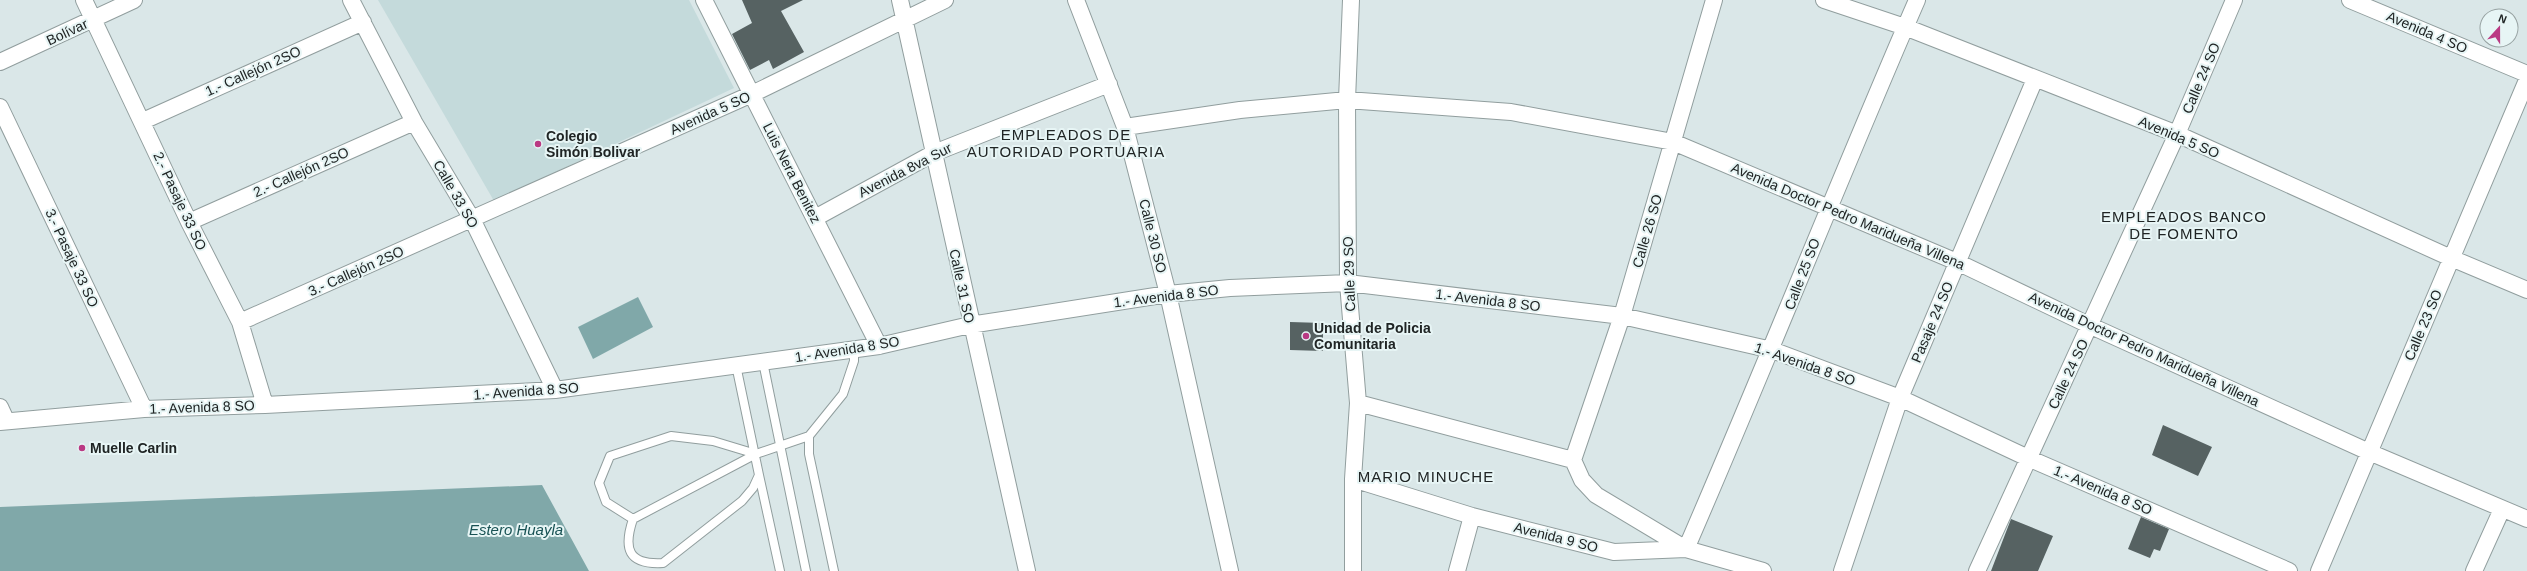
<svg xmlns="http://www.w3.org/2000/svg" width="2527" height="571" viewBox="0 0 2527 571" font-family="Arial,sans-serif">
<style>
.built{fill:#c4dadb}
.water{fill:#80a8a9}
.building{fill:#566262}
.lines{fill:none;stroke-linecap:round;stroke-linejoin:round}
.lane-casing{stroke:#919e9e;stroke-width:10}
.street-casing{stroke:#919e9e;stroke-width:18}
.lane{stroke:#fff;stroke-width:8}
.street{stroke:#fff;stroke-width:16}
.poi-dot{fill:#ba3983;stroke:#e7f5f5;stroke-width:1.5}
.labels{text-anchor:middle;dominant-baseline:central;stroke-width:4;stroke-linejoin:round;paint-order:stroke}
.street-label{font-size:14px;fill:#202525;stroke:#e7f5f5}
.poi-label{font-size:14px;font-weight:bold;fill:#202525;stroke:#e7f5f5;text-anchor:start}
.neighbourhood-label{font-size:15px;letter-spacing:1px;fill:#202525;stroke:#e7f5f5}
.water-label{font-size:15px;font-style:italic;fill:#185254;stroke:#e7f5f5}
</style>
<rect width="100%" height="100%" fill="#dae7e8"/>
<!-- built -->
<path class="built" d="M378,0H689L734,88L494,201Z"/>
<!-- water -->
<path class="water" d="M638,297L653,327L593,359L578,327Z
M542,485L589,571H0V507Z"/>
<!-- building -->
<path class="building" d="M742,0H803L781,11L804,52L773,69L769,60L750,70L732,34L752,23Z
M1290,322L1323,323V351L1290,350Z
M2163,425L2212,447L2198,476L2152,455Z
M2141,517L2169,529L2160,551L2154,549L2150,558L2128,549Z
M2011,519L2053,536L2038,571H1991Z"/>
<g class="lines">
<defs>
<path id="lane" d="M763,362L806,571
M736,365L759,475L753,488L742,501L663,563C628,565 623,549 633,519L756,454L809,436
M759,475L780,571
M633,519L606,502L599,483L610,456L671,436L713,441L756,454
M834,571L809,454V436L843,394L854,361V349"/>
<path id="street" d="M84,0L189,222L240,322L265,405
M351,0L414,122L472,219L555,390
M704,0L879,346
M900,0L1027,571
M1076,0L1125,127L1168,294L1230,571
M1351,0L1347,100L1348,283L1358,403L1353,479V571
M1824,0L1905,27L2177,134L2451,258L2527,290
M2350,0L2527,74
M0,62L134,0
M0,107L144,409
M143,121L363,22
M1125,127L1240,110L1347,100L1511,112L1673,142L1957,262L2091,326L2369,452L2527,519
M815,218L934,153L1109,84
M189,222L414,122
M240,322L752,94L945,0
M1358,403L1573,460L1582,480L1596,495L1686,549C1765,367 1838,182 1917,0
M0,407L6,420
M0,422L144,409L265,405L555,390L879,346L970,325L1168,294L1230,288L1348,283L1622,316L1772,350L1900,398L2028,458L2289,571
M1573,460L1622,316L1714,0
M1353,479L1472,516L1614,552L1686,549L1763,571
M1457,571L1472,516
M1842,571L1900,398L2035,79
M1977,571L2177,134L2234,0
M2319,571L2527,80
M2474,571L2502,509"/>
</defs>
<!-- lane casing -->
<use href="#lane" class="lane-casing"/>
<!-- street casing -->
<use href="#street" class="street-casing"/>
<!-- lane -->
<use href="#lane" class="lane"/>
<!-- street -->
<use href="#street" class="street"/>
</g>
<!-- markers -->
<g class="poi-dot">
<circle cx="538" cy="144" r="4"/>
<circle cx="1306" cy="336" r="4"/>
<circle cx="82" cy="448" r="4"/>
</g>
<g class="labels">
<!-- street labels -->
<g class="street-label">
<text transform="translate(67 32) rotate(-25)">Bolívar</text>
<text transform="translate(2427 32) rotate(23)">Avenida 4 SO</text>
<text transform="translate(253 71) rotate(-24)">1.- Callejón 2SO</text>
<text transform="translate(2201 78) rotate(-67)">Calle 24 SO</text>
<text transform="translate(710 113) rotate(-24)">Avenida 5 SO</text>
<text transform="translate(2179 137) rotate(23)">Avenida 5 SO</text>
<text transform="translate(905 170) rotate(-27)">Avenida 8va Sur</text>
<text transform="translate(301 172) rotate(-24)">2.- Callejón 2SO</text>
<text transform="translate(792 173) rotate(63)">Luis Nera Benitez</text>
<text transform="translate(456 194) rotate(60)">Calle 33 SO</text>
<text transform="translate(180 201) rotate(65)">2.- Pasaje 33 SO</text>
<text transform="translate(1848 216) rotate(23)">Avenida Doctor Pedro Maridueña Villena</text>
<text transform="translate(1647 231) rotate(-74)">Calle 26 SO</text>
<text transform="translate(1153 236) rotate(76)">Calle 30 SO</text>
<text transform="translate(72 258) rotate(65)">3.- Pasaje 33 SO</text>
<text transform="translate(356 271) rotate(-24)">3.- Callejón 2SO</text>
<text transform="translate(1349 274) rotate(-92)">Calle 29 SO</text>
<text transform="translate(1802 274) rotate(-69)">Calle 25 SO</text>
<text transform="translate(962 286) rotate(78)">Calle 31 SO</text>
<text transform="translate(1166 296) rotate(-7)">1.- Avenida 8 SO</text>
<text transform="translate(1488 300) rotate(7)">1.- Avenida 8 SO</text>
<text transform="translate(1932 322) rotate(-67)">Pasaje 24 SO</text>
<text transform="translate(2423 325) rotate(-67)">Calle 23 SO</text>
<text transform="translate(847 349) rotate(-9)">1.- Avenida 8 SO</text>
<text transform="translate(2144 349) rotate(25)">Avenida Doctor Pedro Maridueña Villena</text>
<text transform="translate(1805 364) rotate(19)">1.- Avenida 8 SO</text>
<text transform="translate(2068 374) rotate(-65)">Calle 24 SO</text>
<text transform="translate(526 391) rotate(-4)">1.- Avenida 8 SO</text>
<text transform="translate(202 407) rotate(-2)">1.- Avenida 8 SO</text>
<text transform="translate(2103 490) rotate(23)">1.- Avenida 8 SO</text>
<text transform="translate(1556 537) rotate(14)">Avenida 9 SO</text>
</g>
<!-- poi labels -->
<g class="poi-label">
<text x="546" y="136">Colegio<tspan x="546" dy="16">Simón Bolivar</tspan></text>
<text x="1314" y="328">Unidad de Policia<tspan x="1314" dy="16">Comunitaria</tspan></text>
<text x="90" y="448">Muelle Carlin</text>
</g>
<!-- neighbourhood labels -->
<g class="neighbourhood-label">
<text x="1066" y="134">EMPLEADOS DE<tspan x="1066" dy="17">AUTORIDAD PORTUARIA</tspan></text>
<text x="2184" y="216">EMPLEADOS BANCO<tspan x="2184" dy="17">DE FOMENTO</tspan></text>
<text x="1426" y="476">MARIO MINUCHE</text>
</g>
<!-- water labels -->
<g class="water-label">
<text x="516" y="529">Estero Huayla</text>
</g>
</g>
<!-- north arrow -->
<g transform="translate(2499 28) rotate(21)"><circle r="19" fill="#e7f5f5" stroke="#97a2a2"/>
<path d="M0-3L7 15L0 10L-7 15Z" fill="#ba3983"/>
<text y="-6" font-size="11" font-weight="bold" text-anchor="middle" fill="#202525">N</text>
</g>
</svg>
